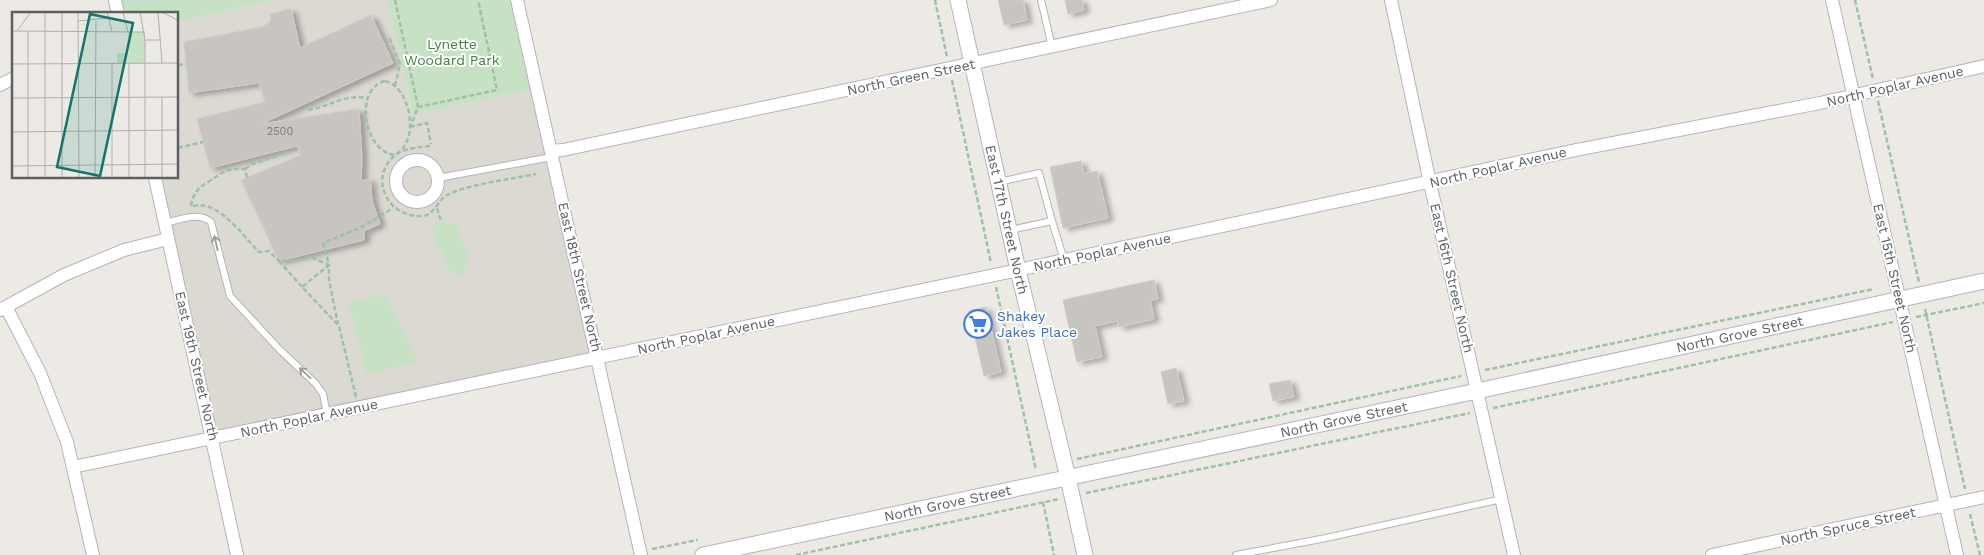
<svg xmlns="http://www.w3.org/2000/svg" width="1984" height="555" viewBox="0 0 1984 555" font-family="'Work Sans',sans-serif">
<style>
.education{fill:#dcd9d3}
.green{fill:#c7e1c4}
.building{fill:#c8c5c1;stroke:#d1ccc4;filter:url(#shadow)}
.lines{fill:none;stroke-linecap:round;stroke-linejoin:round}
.service-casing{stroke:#b2b5b8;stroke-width:8}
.minor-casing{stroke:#b2b5b8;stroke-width:14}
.tertiary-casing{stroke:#b2b5b8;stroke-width:17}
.path{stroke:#9ec1a5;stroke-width:2.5;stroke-dasharray:5 2.5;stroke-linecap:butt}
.service{stroke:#fff;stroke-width:6}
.minor{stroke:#fff;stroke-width:12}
.tertiary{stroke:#fff;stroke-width:15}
.oneway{stroke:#9da0a1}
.labels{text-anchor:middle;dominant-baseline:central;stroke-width:4;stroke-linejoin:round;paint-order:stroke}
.number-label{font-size:11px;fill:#77797a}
.park-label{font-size:14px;fill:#437e40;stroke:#fff}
.street-label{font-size:14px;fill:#5c6063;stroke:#fff}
.shop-label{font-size:14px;fill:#366cbe;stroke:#fff;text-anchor:start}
.inset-road{fill:none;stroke:#afafad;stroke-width:1}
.view{fill:#0f766e;fill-opacity:0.15;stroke:#0f766e;stroke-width:2.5}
.inset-edge{fill:none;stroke:#5c6063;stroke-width:2.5}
</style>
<defs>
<filter id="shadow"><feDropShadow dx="5.5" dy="3" stdDeviation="2.5" flood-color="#0004"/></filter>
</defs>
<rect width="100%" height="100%" fill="#edeae5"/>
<!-- education -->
<path class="education" d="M273,0H387L413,114L537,88L598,357L213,437L154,178H178V22Z"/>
<!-- green -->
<path class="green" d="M115,0H273L178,22V14H118Z
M387,0H518L537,88L413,114Z
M446,219L458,226L460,241L466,247L468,262L463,274L460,276L448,269L443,251H438L435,247L436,240L432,225Z
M385,295L418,361L367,375L348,302Z"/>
<!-- building -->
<path class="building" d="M998,0H1023L1027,20L1004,25Z
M1065,0H1082L1084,10L1068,14Z
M291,9L300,48L371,15L393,63L261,124L359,109L362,159L361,181L370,179L372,200L380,224L364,231V240L279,261L241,180L301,155L297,146L210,168L197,119L265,102L259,83L189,93L184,42L262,27L271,21L270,14Z
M1081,161L1084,174L1097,171L1108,218L1063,228L1050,167Z
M1154,280L1158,299L1150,300L1154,319L1119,327L1117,321L1095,326L1102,357L1077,362L1063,300Z
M986,307L1001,372L984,376L969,311Z
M1176,368L1184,401L1168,404L1161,372Z
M1290,380L1294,397L1273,401L1269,384Z"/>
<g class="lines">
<defs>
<path id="service" d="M1041,0L1052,47
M438,178L552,157
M999,182L1039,173L1052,221L1010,230
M1052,221L1064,260
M165,223C179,220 199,211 211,222L230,296L279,349L316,384L323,394L327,414
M1236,555L1326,538L1502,499"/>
<path id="minor" d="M115,0L118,14
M517,0L641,555
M1391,0L1430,183L1514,555
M1832,0L1957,555
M0,85L14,78
M551,151L563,150L1271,0
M396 181a21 21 0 1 1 42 0a21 21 0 1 1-42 0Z
M155,178L237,555
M6,307L40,373L67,442L93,555
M0,310L64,275L124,250L168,239
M73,467L1018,270L1576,150L1820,103L1984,66
M1712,555L1984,497"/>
<g id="tertiary">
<path id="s1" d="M958,0L1018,270L1068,478L1085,555"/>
<path id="s2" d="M703,555L1477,391L1984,281"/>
</g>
</defs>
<!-- service casing -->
<use href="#service" class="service-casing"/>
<!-- minor casing -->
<use href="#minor" class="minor-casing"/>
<!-- tertiary casing -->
<use href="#tertiary" class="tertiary-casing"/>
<!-- path -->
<path class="path" d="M395,0L418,107L411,125
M935,0L947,57
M1855,0L1873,79
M382,40L390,39L400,64L395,86
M178,65L186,64
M952,80L991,263
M385,81C388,82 393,84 395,86C413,102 417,143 395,155C364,152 353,89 385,81Z
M1878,101L1919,282
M418,107L497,90L478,0
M308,110C332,106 343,94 368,98
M410,127L427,123L431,144
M430,146C419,147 406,148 397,154C368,174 385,218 422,216C434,216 438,200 447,195C468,184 512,179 536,174
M178,148L203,142
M245,169L252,164L280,155
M191,206C193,193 198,188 208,182C226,171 222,169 245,169L247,178
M193,206C218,199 243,236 259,252L269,251L279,261
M437,208L441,221
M302,287L279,261L313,258L329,265V280L338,324
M996,287L1036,470
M1925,309L1965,489
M1916,317L1984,303
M1485,370L1874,289
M356,397L339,326L302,287L329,265L323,243L362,227L393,208
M1493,408L1893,322
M1077,459L1461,376
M1086,493L1470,413
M1043,502L1054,555
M1970,514L1980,555
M652,549L698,540
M796,555L1059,499"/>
<!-- service -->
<use href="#service" class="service"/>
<!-- minor -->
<use href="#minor" class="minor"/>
<!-- tertiary -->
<use href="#tertiary" class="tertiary"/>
</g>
<!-- one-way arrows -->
<defs><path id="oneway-shaft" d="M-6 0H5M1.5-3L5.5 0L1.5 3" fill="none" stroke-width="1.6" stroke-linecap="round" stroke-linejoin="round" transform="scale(1.25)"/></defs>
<g class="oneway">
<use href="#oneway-shaft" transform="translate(216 243) rotate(-103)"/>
<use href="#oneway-shaft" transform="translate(305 373) rotate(-137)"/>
</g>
<!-- icons -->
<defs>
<symbol id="supermarket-ring" viewBox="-11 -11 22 22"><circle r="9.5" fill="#fff" stroke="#3f7fe0" stroke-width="1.5"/><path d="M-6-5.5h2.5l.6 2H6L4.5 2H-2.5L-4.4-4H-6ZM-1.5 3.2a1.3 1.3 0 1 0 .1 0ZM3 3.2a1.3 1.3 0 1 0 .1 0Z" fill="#3f7fe0"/></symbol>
</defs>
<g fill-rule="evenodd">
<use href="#supermarket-ring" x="962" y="308" width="32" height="32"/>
</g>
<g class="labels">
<!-- number labels -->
<g class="number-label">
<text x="280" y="131">2500</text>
</g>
<!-- park labels -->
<g class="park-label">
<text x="452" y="44">Lynette<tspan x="452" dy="16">Woodard Park</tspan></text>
</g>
<!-- street labels -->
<g class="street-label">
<text transform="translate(911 77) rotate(-12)">North Green Street</text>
<text transform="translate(1895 86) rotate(-13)">North Poplar Avenue</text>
<text transform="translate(1498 167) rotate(-13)">North Poplar Avenue</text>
<text stroke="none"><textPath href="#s1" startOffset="225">East 17th Street North</textPath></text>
<text transform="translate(1102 252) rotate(-12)">North Poplar Avenue</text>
<text transform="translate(580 277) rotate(77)">East 18th Street North</text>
<text transform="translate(1452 278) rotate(77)">East 16th Street North</text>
<text transform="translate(1895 278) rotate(77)">East 15th Street North</text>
<text stroke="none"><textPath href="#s2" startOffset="1060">North Grove Street</textPath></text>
<text transform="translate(706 335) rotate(-12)">North Poplar Avenue</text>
<text transform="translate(197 366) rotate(77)">East 19th Street North</text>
<text transform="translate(309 418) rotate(-12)">North Poplar Avenue</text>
<text stroke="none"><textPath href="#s2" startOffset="655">North Grove Street</textPath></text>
<text stroke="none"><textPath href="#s2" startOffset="250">North Grove Street</textPath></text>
<text transform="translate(1848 526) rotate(-12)">North Spruce Street</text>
</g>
<!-- shop labels -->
<g class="shop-label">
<text x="997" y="316">Shakey<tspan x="997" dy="16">Jakes Place</tspan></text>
</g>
</g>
<!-- overview -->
<g transform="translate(12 12)">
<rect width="166" height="166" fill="#edeae5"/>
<path d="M116,20H133V51H105V41H116Z" fill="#c7e1c4"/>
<path class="inset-road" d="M33,0V166M50,0V166M66,0L67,166M95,0L100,20M111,0L116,20M128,0L133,28V166M146,0L150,51M150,0L167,9M66,9L97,6M0,19L133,20M5,19L19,0M133,28H149M117,51V166M0,52L167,51M150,85V166M0,86L167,85M0,120L167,118M0,154L167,152M16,166V19M83,166L84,9M100,166V51"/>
<path class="view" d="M78,2L121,11L88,164L45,155Z"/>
<rect width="166" height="166" class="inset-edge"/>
</g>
</svg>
